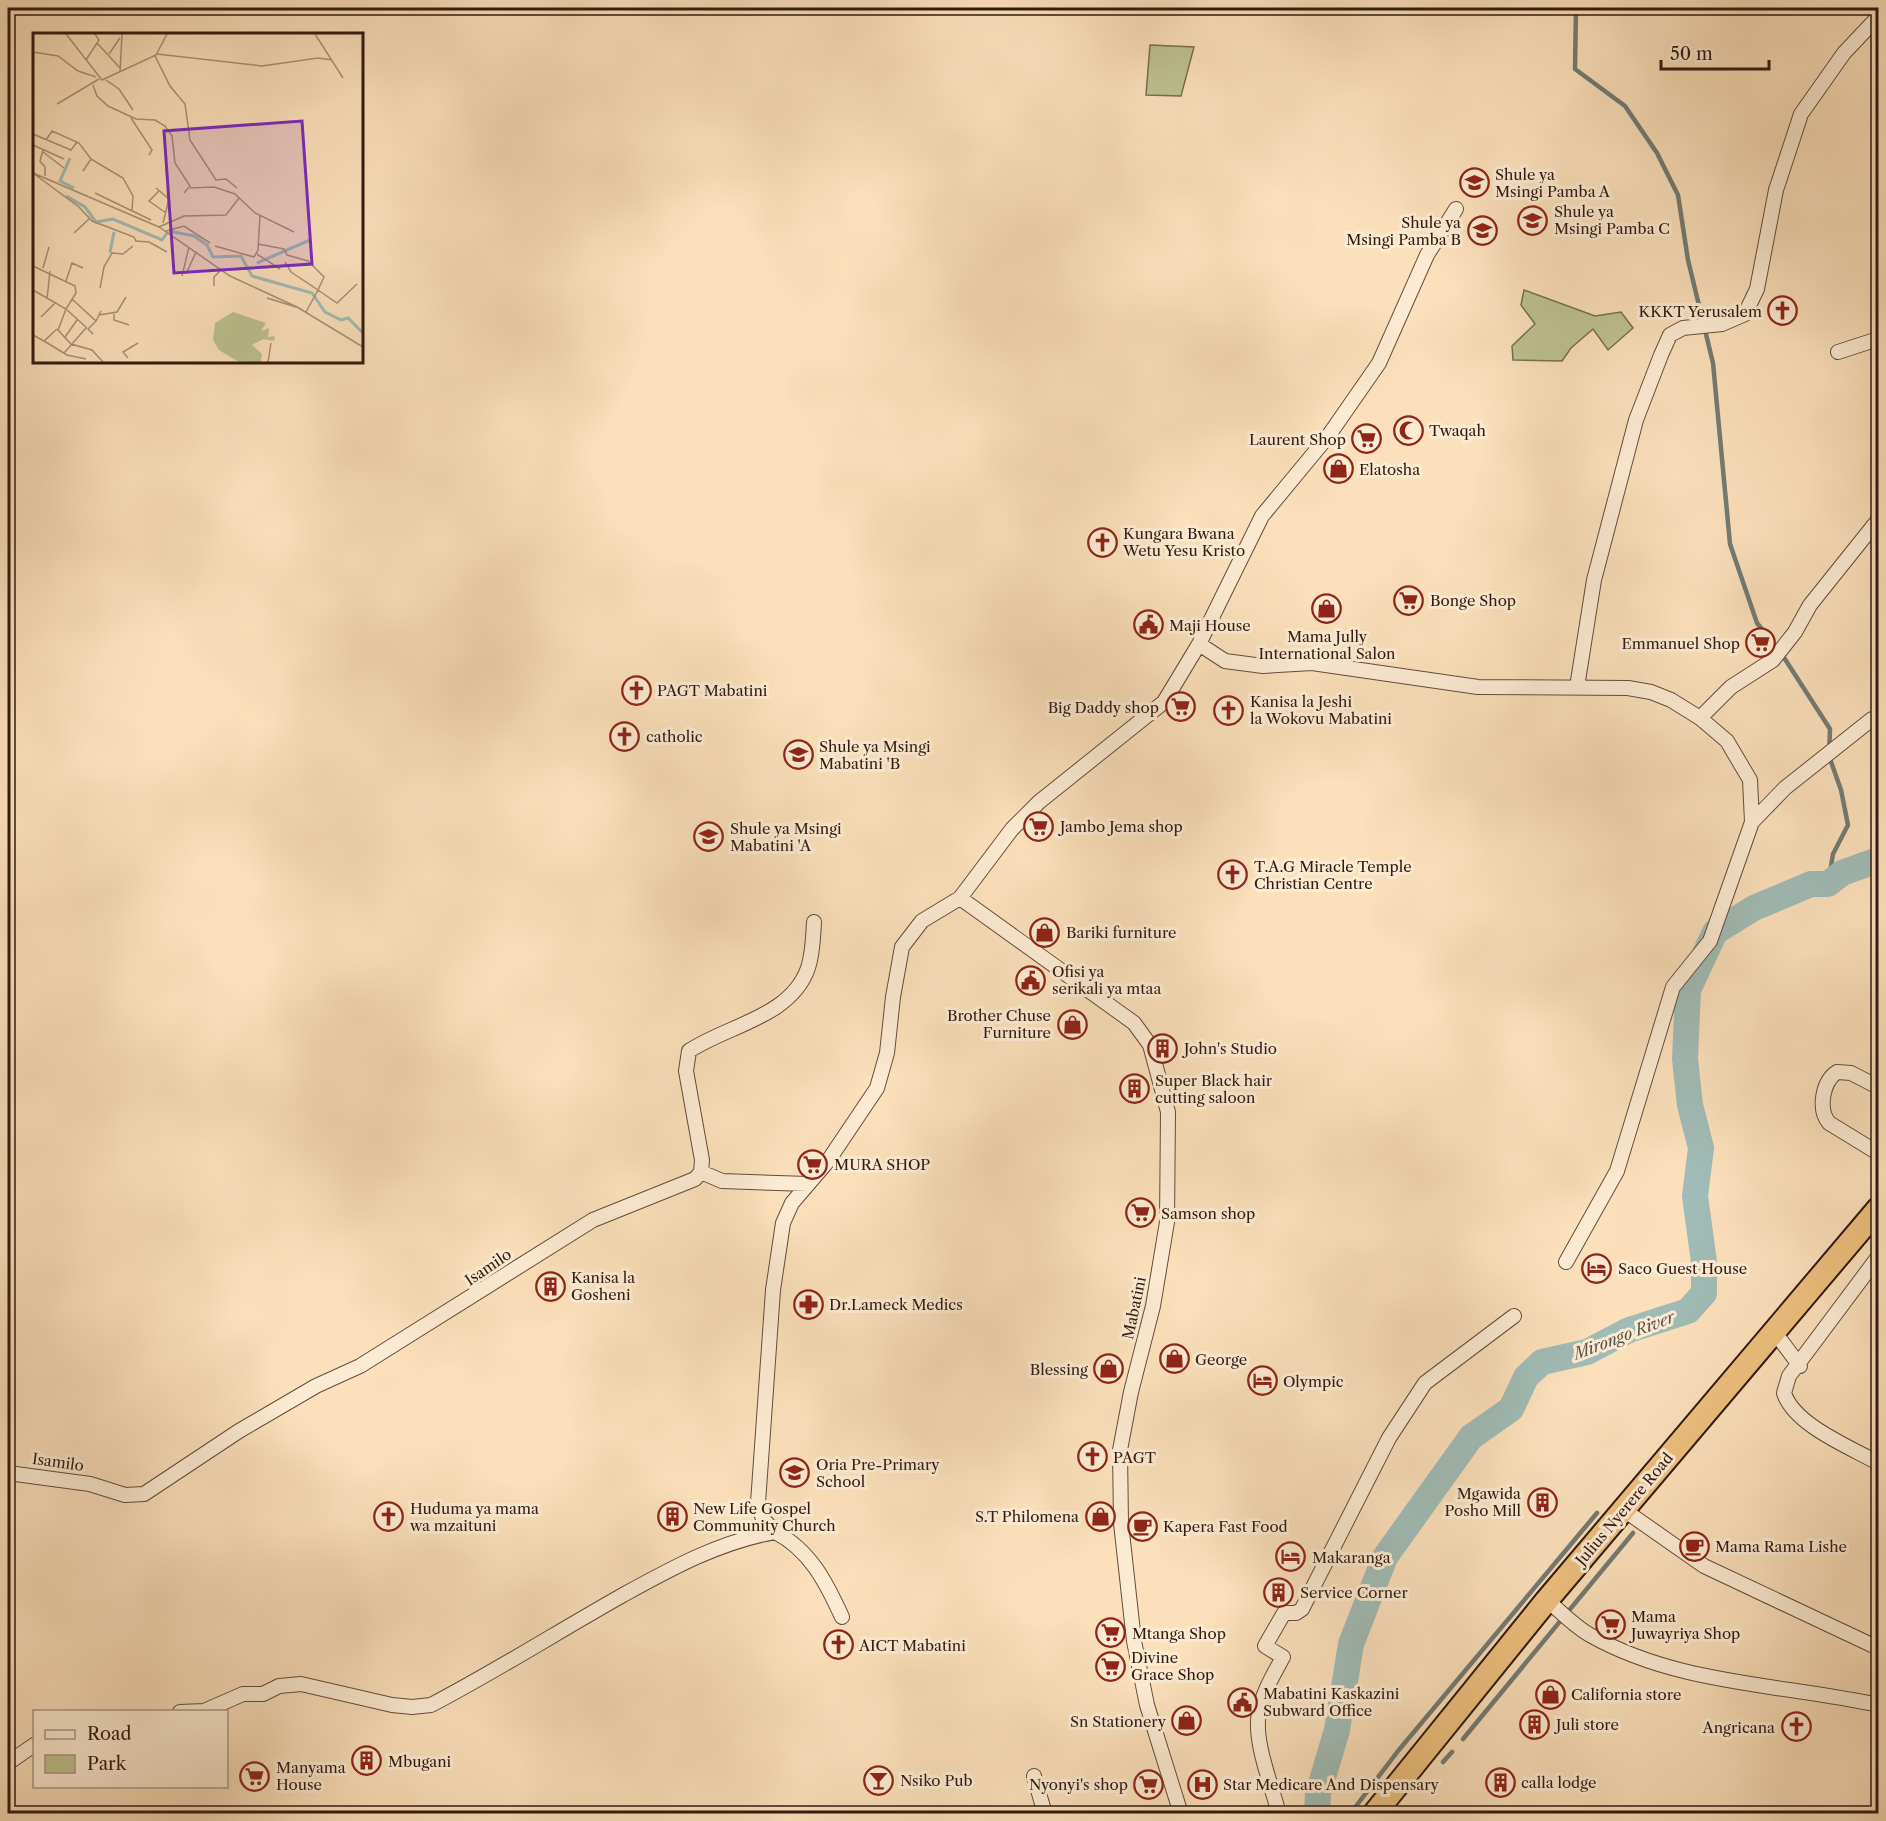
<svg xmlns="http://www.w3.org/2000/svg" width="1886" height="1821" viewBox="0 0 1886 1821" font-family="'Libre Caslon Text',serif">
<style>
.green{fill:#bec290;stroke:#786e50;stroke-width:1.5}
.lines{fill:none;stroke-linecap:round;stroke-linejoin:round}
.stream{stroke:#747b74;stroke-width:4.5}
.river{stroke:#a0bcb6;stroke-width:26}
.minor-casing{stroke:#644c3c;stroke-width:16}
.trunk-casing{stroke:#311a11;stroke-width:26}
.minor{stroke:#fcebd3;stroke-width:14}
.trunk{stroke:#eec07e;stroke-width:22}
.labels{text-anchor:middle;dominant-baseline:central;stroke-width:6;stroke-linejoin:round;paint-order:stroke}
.poi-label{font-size:15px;fill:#311a11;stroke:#fcebd3;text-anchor:start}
.street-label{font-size:15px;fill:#311a11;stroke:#fcebd3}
.water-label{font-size:16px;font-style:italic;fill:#58534b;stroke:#fcebd3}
.inset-river{fill:none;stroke:#a0bcb6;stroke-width:3}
.inset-road{fill:none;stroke:#aa9177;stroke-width:1.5}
.view{fill:#7b2cbf;fill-opacity:0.15;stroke:#7b2cbf;stroke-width:3}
.inset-edge{fill:none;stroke:#311a11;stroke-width:3}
</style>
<rect width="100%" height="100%" fill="#fbe0bb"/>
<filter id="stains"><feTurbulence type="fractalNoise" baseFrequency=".00333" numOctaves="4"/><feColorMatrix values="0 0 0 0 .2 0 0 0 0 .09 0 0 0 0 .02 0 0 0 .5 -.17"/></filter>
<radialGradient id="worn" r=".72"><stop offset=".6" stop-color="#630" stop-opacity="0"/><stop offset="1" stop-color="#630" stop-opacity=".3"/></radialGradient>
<!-- green -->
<path class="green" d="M1150,45L1194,47L1181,96L1146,95Z
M1524,290L1595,316L1621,312L1633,328L1608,350L1593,329L1571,348L1562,361L1513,360L1512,346L1535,324L1521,305Z"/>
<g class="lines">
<!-- stream -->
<path class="stream" d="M1576,8L1575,69L1625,106L1657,153L1678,195L1688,260L1713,363L1730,544L1757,623L1783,656L1830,729L1829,756L1841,790L1848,825L1833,854L1828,884
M1463,1739L1633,1533
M1443,1762L1452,1752
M1350,1814L1398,1751L1597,1513
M1401,1814L1404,1809"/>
<!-- river -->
<path class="river" d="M1317,1814L1318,1794L1337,1730L1351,1644L1385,1557L1471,1437L1511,1409L1526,1377L1542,1362L1587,1352L1629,1330L1688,1311L1704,1293V1262L1695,1196L1701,1148L1690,1105L1685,1059L1688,990L1715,932L1754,908L1811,884H1828L1842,873L1878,860"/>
<defs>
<path id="minor" d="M1838,352L1878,339
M1199,644L1225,661L1263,666L1312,663L1478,687L1628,688L1651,692L1671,700L1700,718L1727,741L1750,780L1752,822L1710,941L1673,987L1617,1171L1566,1262
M1577,687L1594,580L1636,420L1661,355L1670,335L1683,328L1722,324L1745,314L1757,289L1776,190L1801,114L1844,53L1878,17
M1700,718L1731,687L1773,660L1795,632L1810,605L1878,520
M1752,822L1785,788L1872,719
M960,898L1134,1023L1150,1045L1168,1112L1167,1222L1153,1306L1131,1392L1120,1450L1121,1523L1134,1641L1147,1705L1181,1814
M1878,1087L1851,1073L1837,1072C1822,1082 1818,1110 1829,1123L1878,1153
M701,1172L722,1181L808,1184
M1878,1257L1789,1376L1784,1393C1794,1425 1850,1447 1878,1463
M1773,1330L1800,1366
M8,1473L90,1484L125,1495L144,1494L239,1431L316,1386L360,1366L593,1220L695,1179L701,1172L702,1160L686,1071L689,1051C728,1025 791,1017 808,968C813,953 813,937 814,922
M1624,1510L1704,1566L1878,1648
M775,1532L763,1519L758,1503L773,1290L783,1223L792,1203L828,1161L877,1088L887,1053L893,997L902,947L922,921L960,898L1012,829L1039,802L1164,702L1199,644L1262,516L1329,435L1379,363L1427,255L1456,209
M1547,1600C1561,1612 1574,1626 1590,1635C1678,1685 1782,1684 1878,1705
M180,1712L204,1711L243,1694H263L279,1686L301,1684L392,1705L412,1707L431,1705C496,1671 559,1631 623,1595C672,1568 719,1542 775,1532C810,1550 826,1582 842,1617
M8,1763L34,1745
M1034,1776L1045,1814
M1279,1814C1272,1786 1253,1740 1259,1713C1262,1693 1274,1674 1283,1657L1265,1646L1284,1613H1296L1302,1609L1389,1438L1425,1383L1514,1316"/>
<path id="trunk" d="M1374,1814L1547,1600L1878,1209"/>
</defs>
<!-- minor casing -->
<use href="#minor" class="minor-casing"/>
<!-- trunk casing -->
<use href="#trunk" class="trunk-casing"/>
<!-- minor -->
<use href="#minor" class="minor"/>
<!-- trunk -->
<use href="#trunk" class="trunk"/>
</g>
<!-- icons -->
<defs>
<symbol id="school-ring" viewBox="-11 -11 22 22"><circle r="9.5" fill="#fcebd3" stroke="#8f2418" stroke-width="1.5"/><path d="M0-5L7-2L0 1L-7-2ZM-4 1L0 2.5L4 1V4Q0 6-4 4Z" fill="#8f2418"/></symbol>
<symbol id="church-ring" viewBox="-11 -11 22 22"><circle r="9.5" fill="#fcebd3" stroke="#8f2418" stroke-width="1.5"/><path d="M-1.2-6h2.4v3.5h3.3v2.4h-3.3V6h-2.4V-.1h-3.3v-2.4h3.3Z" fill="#8f2418"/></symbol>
<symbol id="mosque-ring" viewBox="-11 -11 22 22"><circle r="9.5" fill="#fcebd3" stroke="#8f2418" stroke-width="1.5"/><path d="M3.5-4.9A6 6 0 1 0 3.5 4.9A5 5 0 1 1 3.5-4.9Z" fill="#8f2418"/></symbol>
<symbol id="supermarket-ring" viewBox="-11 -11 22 22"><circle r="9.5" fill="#fcebd3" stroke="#8f2418" stroke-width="1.5"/><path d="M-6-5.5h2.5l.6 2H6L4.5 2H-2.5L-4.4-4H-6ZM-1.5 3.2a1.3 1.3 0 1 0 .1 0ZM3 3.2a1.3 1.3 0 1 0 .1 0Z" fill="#8f2418"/></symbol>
<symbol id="shop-ring" viewBox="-11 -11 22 22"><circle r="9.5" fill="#fcebd3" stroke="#8f2418" stroke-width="1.5"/><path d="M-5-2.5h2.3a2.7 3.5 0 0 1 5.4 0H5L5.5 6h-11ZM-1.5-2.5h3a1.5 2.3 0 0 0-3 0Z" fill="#8f2418"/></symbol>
<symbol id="civic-ring" viewBox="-11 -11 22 22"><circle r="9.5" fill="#fcebd3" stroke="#8f2418" stroke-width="1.5"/><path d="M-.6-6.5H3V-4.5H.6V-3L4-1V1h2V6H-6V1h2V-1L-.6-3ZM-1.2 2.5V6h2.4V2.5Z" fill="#8f2418"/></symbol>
<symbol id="building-ring" viewBox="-11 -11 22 22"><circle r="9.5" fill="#fcebd3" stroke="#8f2418" stroke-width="1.5"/><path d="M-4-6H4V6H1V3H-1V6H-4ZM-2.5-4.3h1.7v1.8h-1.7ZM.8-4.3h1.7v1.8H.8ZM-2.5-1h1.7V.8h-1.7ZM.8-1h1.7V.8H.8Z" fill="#8f2418"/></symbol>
<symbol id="hotel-ring" viewBox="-11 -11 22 22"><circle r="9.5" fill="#fcebd3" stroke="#8f2418" stroke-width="1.5"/><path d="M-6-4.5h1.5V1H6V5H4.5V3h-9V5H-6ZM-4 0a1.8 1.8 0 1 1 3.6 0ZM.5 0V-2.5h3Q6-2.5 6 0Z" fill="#8f2418"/></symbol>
<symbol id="pharmacy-ring" viewBox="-11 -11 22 22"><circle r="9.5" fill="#fcebd3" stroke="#8f2418" stroke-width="1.5"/><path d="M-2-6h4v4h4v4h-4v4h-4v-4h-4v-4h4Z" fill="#8f2418"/></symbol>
<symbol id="cafe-ring" viewBox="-11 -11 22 22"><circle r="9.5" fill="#fcebd3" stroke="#8f2418" stroke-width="1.5"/><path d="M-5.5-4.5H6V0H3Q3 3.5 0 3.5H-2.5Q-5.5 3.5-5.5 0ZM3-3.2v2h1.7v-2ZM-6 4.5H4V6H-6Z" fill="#8f2418"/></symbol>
<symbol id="bar-ring" viewBox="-11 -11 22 22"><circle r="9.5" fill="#fcebd3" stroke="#8f2418" stroke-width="1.5"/><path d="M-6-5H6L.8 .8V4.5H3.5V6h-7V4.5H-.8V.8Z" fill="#8f2418"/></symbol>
<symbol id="hospital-ring" viewBox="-11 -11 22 22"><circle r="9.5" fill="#fcebd3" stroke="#8f2418" stroke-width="1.5"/><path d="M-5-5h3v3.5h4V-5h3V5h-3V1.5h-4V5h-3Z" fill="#8f2418"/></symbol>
</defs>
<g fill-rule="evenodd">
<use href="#school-ring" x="1458" y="166" width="33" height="33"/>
<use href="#school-ring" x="1516" y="204" width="33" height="33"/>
<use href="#school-ring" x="1466" y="214" width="33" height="33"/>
<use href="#church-ring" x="1766" y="294" width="33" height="33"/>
<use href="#mosque-ring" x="1392" y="414" width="33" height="33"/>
<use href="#supermarket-ring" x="1350" y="422" width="33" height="33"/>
<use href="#shop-ring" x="1322" y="452" width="33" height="33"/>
<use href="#church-ring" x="1086" y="526" width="33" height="33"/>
<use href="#supermarket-ring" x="1392" y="584" width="33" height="33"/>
<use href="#shop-ring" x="1310" y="592" width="33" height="33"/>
<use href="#civic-ring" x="1132" y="608" width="33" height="33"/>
<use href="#supermarket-ring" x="1744" y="626" width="33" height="33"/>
<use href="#church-ring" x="620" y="674" width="33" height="33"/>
<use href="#supermarket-ring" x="1164" y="690" width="33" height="33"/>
<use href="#church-ring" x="1212" y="694" width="33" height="33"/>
<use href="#church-ring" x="608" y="720" width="33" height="33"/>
<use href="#school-ring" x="782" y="738" width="33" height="33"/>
<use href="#supermarket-ring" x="1022" y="810" width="33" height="33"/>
<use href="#school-ring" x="692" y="820" width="33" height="33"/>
<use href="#church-ring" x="1216" y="858" width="33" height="33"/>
<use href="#shop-ring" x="1028" y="916" width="33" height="33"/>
<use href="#civic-ring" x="1014" y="964" width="33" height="33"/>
<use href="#shop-ring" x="1056" y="1008" width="33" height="33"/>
<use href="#building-ring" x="1146" y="1032" width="33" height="33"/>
<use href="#building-ring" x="1118" y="1072" width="33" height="33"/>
<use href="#supermarket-ring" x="796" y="1148" width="33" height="33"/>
<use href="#supermarket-ring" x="1124" y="1196" width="33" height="33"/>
<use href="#hotel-ring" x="1580" y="1252" width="33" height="33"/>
<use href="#building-ring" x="534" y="1270" width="33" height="33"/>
<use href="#pharmacy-ring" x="792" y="1288" width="33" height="33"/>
<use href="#shop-ring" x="1158" y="1342" width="33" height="33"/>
<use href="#shop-ring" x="1092" y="1352" width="33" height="33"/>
<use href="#hotel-ring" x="1246" y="1364" width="33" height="33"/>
<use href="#church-ring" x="1076" y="1440" width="33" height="33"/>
<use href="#school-ring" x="778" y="1456" width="33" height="33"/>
<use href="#building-ring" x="1526" y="1486" width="33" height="33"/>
<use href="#shop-ring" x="1084" y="1500" width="33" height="33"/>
<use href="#church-ring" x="372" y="1500" width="33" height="33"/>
<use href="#building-ring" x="656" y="1500" width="33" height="33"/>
<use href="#cafe-ring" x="1126" y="1510" width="33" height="33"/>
<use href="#cafe-ring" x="1678" y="1530" width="33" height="33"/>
<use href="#hotel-ring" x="1274" y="1540" width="33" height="33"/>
<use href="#building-ring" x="1262" y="1576" width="33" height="33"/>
<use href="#supermarket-ring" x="1594" y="1608" width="33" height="33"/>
<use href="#supermarket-ring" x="1094" y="1616" width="33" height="33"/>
<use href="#church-ring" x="822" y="1628" width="33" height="33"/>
<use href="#supermarket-ring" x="1094" y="1650" width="33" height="33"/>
<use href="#shop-ring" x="1534" y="1678" width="33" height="33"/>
<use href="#civic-ring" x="1226" y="1686" width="33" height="33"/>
<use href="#shop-ring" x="1170" y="1704" width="33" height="33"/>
<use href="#building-ring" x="1518" y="1708" width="33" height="33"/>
<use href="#church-ring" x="1780" y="1710" width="33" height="33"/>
<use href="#building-ring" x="350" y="1744" width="33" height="33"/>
<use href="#supermarket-ring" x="238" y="1760" width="33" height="33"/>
<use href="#bar-ring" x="862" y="1764" width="33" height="33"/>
<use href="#building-ring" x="1484" y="1766" width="33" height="33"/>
<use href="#supermarket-ring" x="1132" y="1768" width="33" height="33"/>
<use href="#hospital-ring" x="1186" y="1768" width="33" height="33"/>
</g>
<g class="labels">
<!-- poi labels -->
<g class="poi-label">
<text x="1495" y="174">Shule ya<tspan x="1495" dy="17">Msingi Pamba A</tspan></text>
<text x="1554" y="211">Shule ya<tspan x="1554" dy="17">Msingi Pamba C</tspan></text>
<text x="1461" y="222" text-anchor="end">Shule ya<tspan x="1461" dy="17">Msingi Pamba B</tspan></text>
<text x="1762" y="311" text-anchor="end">KKKT Yerusalem</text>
<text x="1429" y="430">Twaqah</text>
<text x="1346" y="439" text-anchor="end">Laurent Shop</text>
<text x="1359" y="469">Elatosha</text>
<text x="1123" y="533">Kungara Bwana<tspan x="1123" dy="17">Wetu Yesu Kristo</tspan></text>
<text x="1430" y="600">Bonge Shop</text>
<text x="1169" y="625">Maji House</text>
<text x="1327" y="636" text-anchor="middle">Mama Jully<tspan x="1327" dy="17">International Salon</tspan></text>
<text x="1740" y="643" text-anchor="end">Emmanuel Shop</text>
<text x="657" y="690">PAGT Mabatini</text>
<text x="1250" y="701">Kanisa la Jeshi<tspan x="1250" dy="17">la Wokovu Mabatini</tspan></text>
<text x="1159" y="707" text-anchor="end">Big Daddy shop</text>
<text x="646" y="736">catholic</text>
<text x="819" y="746">Shule ya Msingi<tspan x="819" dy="17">Mabatini 'B</tspan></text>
<text x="1060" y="826">Jambo Jema shop</text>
<text x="730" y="828">Shule ya Msingi<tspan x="730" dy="17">Mabatini 'A</tspan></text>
<text x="1254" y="866">T.A.G Miracle Temple<tspan x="1254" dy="17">Christian Centre</tspan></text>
<text x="1066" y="932">Bariki furniture</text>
<text x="1052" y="971">Ofisi ya<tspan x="1052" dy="17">serikali ya mtaa</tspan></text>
<text x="1051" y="1015" text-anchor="end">Brother Chuse<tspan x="1051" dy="17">Furniture</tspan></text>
<text x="1184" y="1048">John's Studio</text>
<text x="1155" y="1080">Super Black hair<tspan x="1155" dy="17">cutting saloon</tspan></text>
<text x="834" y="1164">MURA SHOP</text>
<text x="1161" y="1213">Samson shop</text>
<text x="1618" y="1268">Saco Guest House</text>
<text x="571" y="1277">Kanisa la<tspan x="571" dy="17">Gosheni</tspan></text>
<text x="829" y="1304">Dr.Lameck Medics</text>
<text x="1195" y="1359">George</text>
<text x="1088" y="1369" text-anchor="end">Blessing</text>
<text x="1283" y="1381">Olympic</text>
<text x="1113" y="1457">PAGT</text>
<text x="816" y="1464">Oria Pre-Primary<tspan x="816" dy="17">School</tspan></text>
<text x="1521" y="1493" text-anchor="end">Mgawida<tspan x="1521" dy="17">Posho Mill</tspan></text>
<text x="410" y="1508">Huduma ya mama<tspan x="410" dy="17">wa mzaituni</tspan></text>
<text x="693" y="1508">New Life Gospel<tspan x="693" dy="17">Community Church</tspan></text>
<text x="1079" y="1516" text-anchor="end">S.T Philomena</text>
<text x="1163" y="1526">Kapera Fast Food</text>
<text x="1715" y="1546">Mama Rama Lishe</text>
<text x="1312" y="1557">Makaranga</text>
<text x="1300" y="1592">Service Corner</text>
<text x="1631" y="1616">Mama<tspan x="1631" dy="17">Juwayriya Shop</tspan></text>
<text x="1132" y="1633">Mtanga Shop</text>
<text x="859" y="1645">AICT Mabatini</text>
<text x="1131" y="1657">Divine<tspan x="1131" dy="17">Grace Shop</tspan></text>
<text x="1263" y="1693">Mabatini Kaskazini<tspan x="1263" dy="17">Subward Office</tspan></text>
<text x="1571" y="1694">California store</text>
<text x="1166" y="1721" text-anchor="end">Sn Stationery</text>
<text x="1556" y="1724">Juli store</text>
<text x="1775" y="1727" text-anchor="end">Angricana</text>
<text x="388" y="1761">Mbugani</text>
<text x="276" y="1767">Manyama<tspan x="276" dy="17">House</tspan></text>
<text x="900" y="1780">Nsiko Pub</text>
<text x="1521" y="1782">calla lodge</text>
<text x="1128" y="1784" text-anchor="end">Nyonyi's shop</text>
<text x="1223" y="1784">Star Medicare And Dispensary</text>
</g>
<!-- street labels -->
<g class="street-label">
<text transform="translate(488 1267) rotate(-34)">Isamilo</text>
<text transform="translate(1134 1308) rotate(-78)">Mabatini</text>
<text transform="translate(58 1462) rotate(8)">Isamilo</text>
<text transform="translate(1624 1509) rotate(-50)">Julius Nyerere Road</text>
</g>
<!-- water labels -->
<g class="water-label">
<text transform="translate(1624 1335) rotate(-21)">Mirongo River</text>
</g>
</g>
<!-- overview -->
<g transform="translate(33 33)">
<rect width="330" height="330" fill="#fbe0bb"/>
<path d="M200,279L233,290L228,298L236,295L235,304L242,303L241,308L230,306L219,312L229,321L228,329H206L186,317L180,307L182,290Z" fill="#bec290"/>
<path class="inset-river" d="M37,125L27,148L41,155M33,163L52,174L63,189L80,186L129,207L134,200M136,198L161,203L174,212L180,224L208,223L219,243L279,260L292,279L308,287L315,285L330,300M77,220L81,199M224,230L277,207"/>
<path class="inset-road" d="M33,1L69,47L123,22L134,1M282,1L310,45M64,10L87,35M0,19L25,23L45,38L63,44M76,21L87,5M124,21L229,33L285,25L299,27M122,23L137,53L152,71L157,107L183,147L193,146L204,155M53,27L66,7L62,1M87,39L89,1M73,47L86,56L100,77M60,52L64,63L75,73L103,86L122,87L132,93L139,103L142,130L157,153L151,160M24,71L66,46M98,85L119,117L116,122M0,101L38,117L44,109M13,107L19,98L46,110L58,126M0,112L31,126M10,117L7,128L12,134V143M10,119L31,135M50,138L58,126L90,145L100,163L99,177M0,140L46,174L59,188L101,204L103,208M0,140L126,194L197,243L264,274L330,314M123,155L136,166L130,190M157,155L181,154L202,161L222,180L261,199M126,158L116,168L133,180M62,160L118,187M126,194L151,183L193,182L206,165M133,198L151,193L177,210M41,200L56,186M102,208L116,209L134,219M225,211L251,216L254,222L275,228L291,244L285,257M182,213L221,224L225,217L227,182M224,221L247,236M252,229L258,239L285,257L273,279M0,233L42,253L43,260L33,276M10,235L16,214M153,241L163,219M149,243L156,214M33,248L39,230L50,235M181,253V244L188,237M67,255L71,234L79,220L90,221L100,213M0,257L33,276L25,297L38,311L59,317L70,329M285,257L304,270L324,251M234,265L263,274M14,266L17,238M39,266L63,288L68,278M34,277L54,295M81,281V287L96,292M66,282L84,279L93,264M8,284L22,270M60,301L55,296L63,288M0,302L11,308L24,296M32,304L44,287M11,308L34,322L53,326M31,320L53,295M95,325L90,319L105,310M235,329L238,310"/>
<path class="view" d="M269,88L279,231L141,240L131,98Z"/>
<rect width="330" height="330" class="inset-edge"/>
</g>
<!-- margin -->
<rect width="1886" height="1821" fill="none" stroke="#fbe0bb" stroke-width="30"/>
<rect x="9" y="9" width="1868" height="1803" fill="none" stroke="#311a11" stroke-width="3"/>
<rect x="15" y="15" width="1856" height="1791" fill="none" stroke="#311a11" stroke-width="1.5"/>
<!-- legend -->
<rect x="33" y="1710" width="195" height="78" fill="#fcebd3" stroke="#ab9785" stroke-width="1.5"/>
<rect x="45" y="1730" width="30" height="9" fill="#fcebd3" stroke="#ab9785" stroke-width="1.5"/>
<text x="87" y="1740" font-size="18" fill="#311a11">Road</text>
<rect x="45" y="1755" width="30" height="18" fill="#bec290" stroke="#ab9785" stroke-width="1.5"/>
<text x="87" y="1770" font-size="18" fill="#311a11">Park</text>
<!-- scale -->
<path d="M1661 60v9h108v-9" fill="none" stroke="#311a11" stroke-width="3"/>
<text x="1670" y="60" font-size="18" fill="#311a11" stroke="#fcebd3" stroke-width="4.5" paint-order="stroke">50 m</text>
<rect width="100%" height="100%" filter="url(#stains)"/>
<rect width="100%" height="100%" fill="url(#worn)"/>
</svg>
